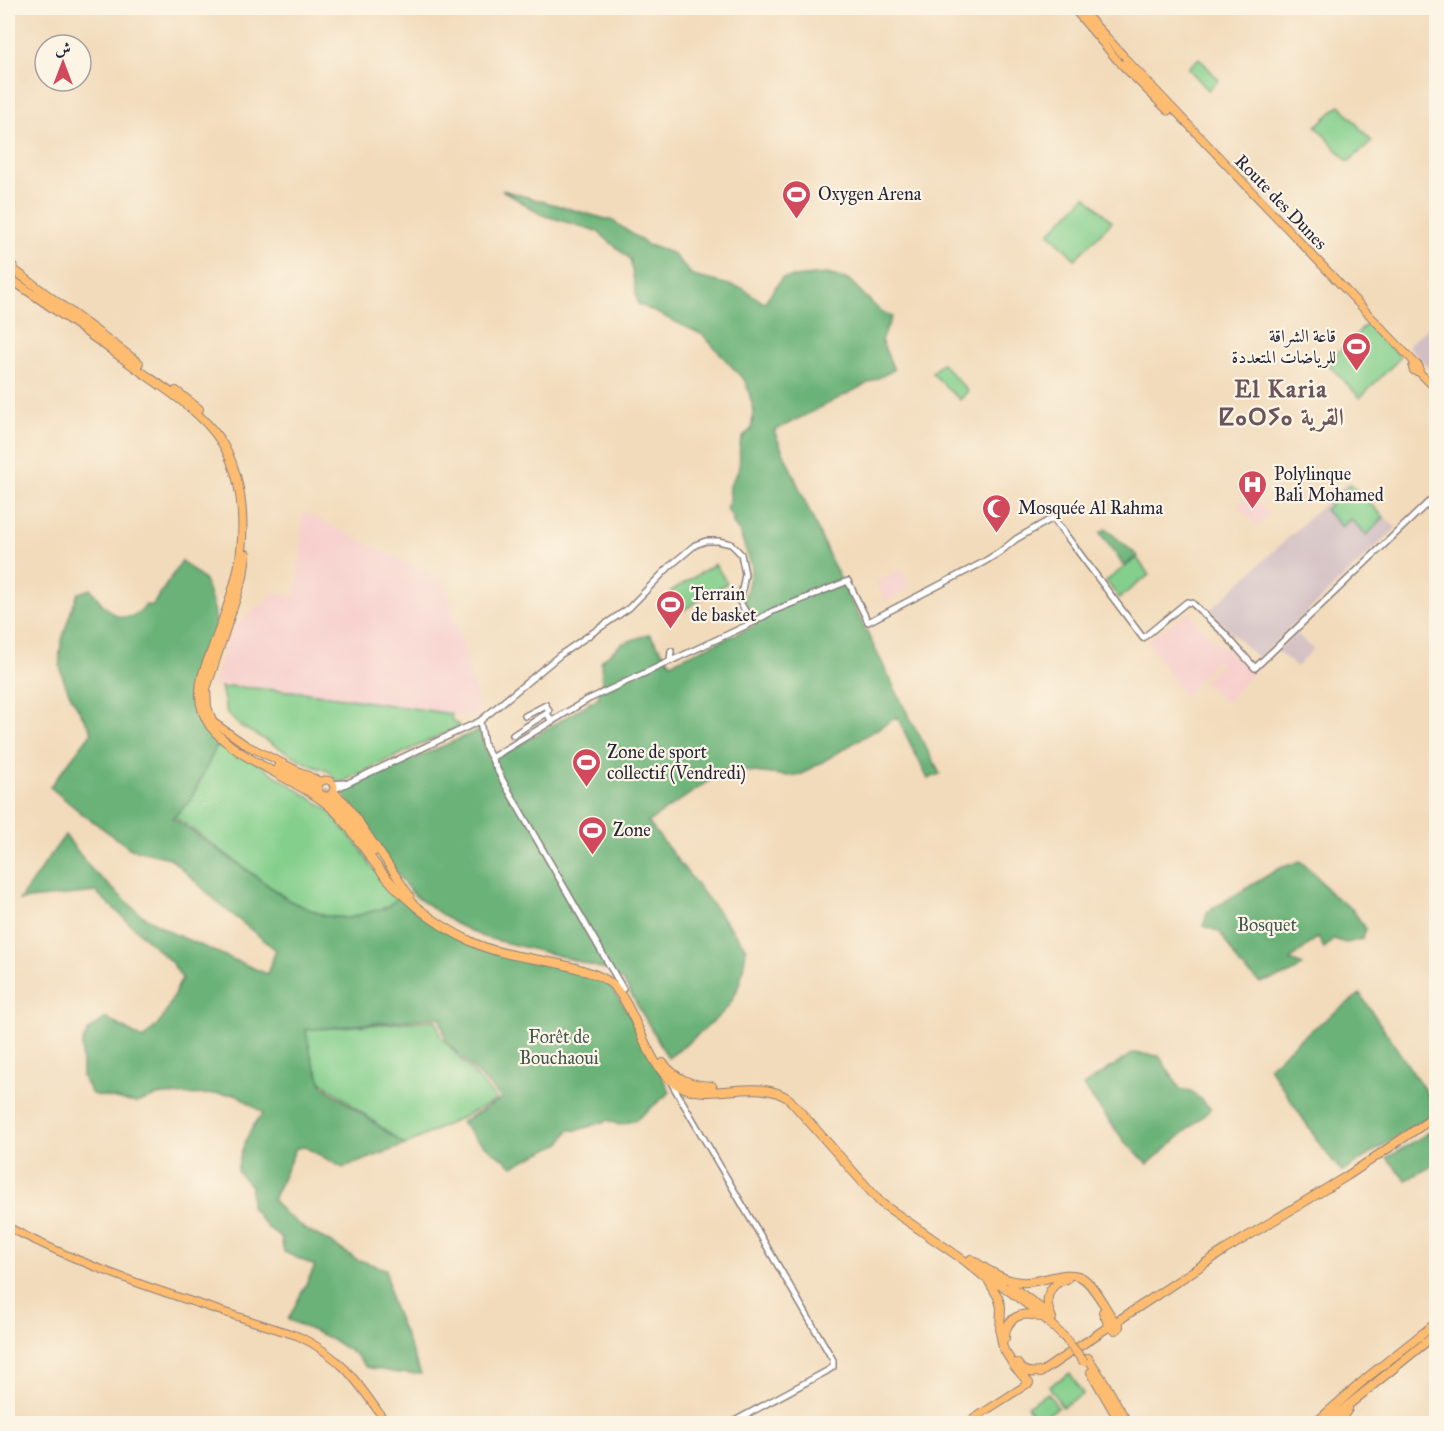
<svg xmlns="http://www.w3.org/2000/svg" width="1444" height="1431" viewBox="0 0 1444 1431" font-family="'IM FELL Great Primer',Amiri,'Noto Sans Tifinagh',serif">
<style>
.built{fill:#f7d0cd}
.industrial{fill:#d2bec3}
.green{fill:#84cf8c;stroke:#537864;stroke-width:1.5}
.forest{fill:#6bb278;stroke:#466a5a;stroke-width:1.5}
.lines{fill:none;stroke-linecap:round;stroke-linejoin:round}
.highway-tunnel{stroke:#c8b6a1;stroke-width:8;stroke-dasharray:8 4;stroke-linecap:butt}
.minor-casing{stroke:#8a7e7b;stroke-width:8}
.major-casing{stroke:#8a7e7b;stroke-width:9}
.highway-casing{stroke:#8a7e7b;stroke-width:10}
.minor{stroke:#fff;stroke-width:5}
.major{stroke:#febc70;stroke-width:7}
.highway{stroke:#febc70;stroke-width:8}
.highway-bridge-casing{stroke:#8a7e7b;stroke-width:10;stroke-linecap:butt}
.highway-bridge{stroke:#febc70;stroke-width:8}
.labels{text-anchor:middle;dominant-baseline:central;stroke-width:4.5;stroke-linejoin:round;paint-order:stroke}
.poi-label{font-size:18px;fill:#22223b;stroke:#fcf5e5;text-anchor:start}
.street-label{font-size:18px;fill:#22223b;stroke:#fcf5e5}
.park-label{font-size:18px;fill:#3f5653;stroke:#fcf5e5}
.district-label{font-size:24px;font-weight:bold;letter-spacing:1.5px;fill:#6a555d;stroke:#fcf5e5}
</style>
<rect width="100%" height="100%" fill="#fcf5e5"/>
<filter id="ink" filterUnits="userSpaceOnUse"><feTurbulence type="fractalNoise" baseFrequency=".0167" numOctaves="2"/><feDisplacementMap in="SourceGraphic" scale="12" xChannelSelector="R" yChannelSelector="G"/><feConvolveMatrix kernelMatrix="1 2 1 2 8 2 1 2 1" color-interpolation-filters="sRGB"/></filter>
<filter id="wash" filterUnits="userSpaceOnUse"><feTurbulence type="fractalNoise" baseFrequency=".008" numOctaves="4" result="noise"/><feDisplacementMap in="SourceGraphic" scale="24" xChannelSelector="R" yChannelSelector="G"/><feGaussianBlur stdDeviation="1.35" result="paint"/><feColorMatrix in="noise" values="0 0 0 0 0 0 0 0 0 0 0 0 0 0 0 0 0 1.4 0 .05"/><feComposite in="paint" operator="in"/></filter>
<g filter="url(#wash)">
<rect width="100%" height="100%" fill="#f2dbbb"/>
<!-- built -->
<path class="built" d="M1249,495L1270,514L1258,526L1237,506Z
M303,512L445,582L481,713L471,716L302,692L229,686L227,688L212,685L232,628L256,608L265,603L274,592L291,597L295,594L298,583Z
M901,569L909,586L907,587L908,590L886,601L876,582Z
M1188,612L1223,650L1226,648L1232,654L1233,652L1254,672L1226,703L1203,681L1221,663L1216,660L1184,696L1147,641Z"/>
<!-- industrial -->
<path class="industrial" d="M1436,319V376L1408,346Z
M1348,482L1396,528L1258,658L1209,611Z
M1296,633L1313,649L1297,667L1277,651Z"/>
<!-- green -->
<path class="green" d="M1199,58L1219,80L1208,90L1188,68Z
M1340,105L1372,142L1348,162L1316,126Z
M1086,196L1112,222L1075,259L1049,233Z
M1369,322L1400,358L1360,398L1327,363Z
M942,363L968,391L960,400L932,373Z
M1350,484L1384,517L1367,535L1350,519L1342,527L1325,510Z
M1137,558L1149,575L1119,598L1106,581Z
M715,564L727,583L682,611L670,592Z
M228,686L302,692L452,714L451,719L460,726L342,782L337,781L330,772L310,765L240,726L227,713L221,687L227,688Z
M220,739L326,808L361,849L370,865L400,896L387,907L349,918L325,916L290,901L174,816L190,801Z
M436,1020L441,1037L497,1100L405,1145L321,1081L311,1056L305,1030Z
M1070,1373L1083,1394L1062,1407L1049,1386Z
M1048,1393L1058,1408L1036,1421L1027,1406Z"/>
<!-- forest -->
<path class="forest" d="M502,190L613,221L648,245L672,253L693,276L742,288L764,303L782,278L827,274L849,280L879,310L892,317L881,340L894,370L774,431L831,560L903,705L940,774L928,779L897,717L802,774L790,776L727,769L648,822L746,948C744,967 741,985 731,1002C724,1015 682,1048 668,1058L624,982L607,970L560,956L483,937L454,923L415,896L402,881L341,791L479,730L491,762L598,698L602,680L601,661L621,644L649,634L671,663L756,625L744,602L752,567L739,531L733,524V518L726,508C735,492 727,496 730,486C731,480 735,478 737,473C745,457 731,443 751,430L754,411L746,382L703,335L638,304L630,259L597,231L542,215Z
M1106,529L1138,556L1124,566L1100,533Z
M182,561L205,581L214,609L218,633L198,684L197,707L205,722L220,739L190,801L173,818L290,901L325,916L349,918L387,907L400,896L420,915L463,941L592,975L605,980L626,1008L670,1092L636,1120L619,1125L608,1120L579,1130H569L561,1143L513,1166L476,1139L461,1122L502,1099L446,1041L440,1017L306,1030L311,1056L323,1086L405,1145L343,1168L305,1147L296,1148L273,1200L283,1212L305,1229L328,1241L356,1259L386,1269L391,1301L421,1374L398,1373L366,1367L355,1354L327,1337L288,1320L315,1266L284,1252L281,1237L268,1228L251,1207V1186L237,1171C242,1146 247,1133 263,1113L236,1094L159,1095L136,1103L92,1094L82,1077V1044L89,1030L106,1018L143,1039L162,1020L182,978L172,963L96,892L19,900L65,835L92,870L140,914L172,933L267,974L276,950L223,907L170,858L131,849L80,812L50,787L92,732C81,712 63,688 60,665C57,645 71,612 78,593L91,589C104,609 124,632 146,605L152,606Z
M1300,861L1315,874L1330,893L1352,909L1366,929L1362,939L1346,943L1334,939L1324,948L1318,937L1290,960L1303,965C1290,977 1277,977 1260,983L1240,965L1220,932L1204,926L1207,912L1280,868Z
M1360,994L1436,1107V1112L1342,1172L1321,1146L1269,1067L1302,1037Z
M1133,1053L1159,1056L1180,1089L1191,1091L1211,1109L1148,1164L1125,1142L1083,1086Z
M1436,1128V1164L1406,1180L1387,1158Z"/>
</g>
<g filter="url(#ink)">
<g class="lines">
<!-- highway-tunnel -->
<path class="highway-tunnel" d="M312,785L335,798"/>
<defs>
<path id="minor" d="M670,661L671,651
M525,716L546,705L549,711L547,713L552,722
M480,721L484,744L503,781L623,989
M513,735L547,713
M491,758L587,700L752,623L773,611L848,581L868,622L982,563L1000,552L1016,539L1053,518L1143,638L1187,602L1192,603L1224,633L1255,668L1436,495
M332,784L344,783
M333,790L480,721L560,655L629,608L670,566L695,545L706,541H718L731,544L741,554L745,574L740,602L752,623
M672,1084L833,1360V1367L827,1371L729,1424"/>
<path id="major" d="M1073,8L1117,60
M1080,8L1123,55
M1126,59L1416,364
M1121,64L1168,111
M1412.5 368a3.5 3.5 0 1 1 7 0a3.5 3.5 0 1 1-7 0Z
M1418,371L1436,389
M213,722L246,745L321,782
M318 788a8 8 0 1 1 16 0a8 8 0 1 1-16 0Z
M306,784L320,794
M333,791L346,803L410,896
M325,796L337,805
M8,1227C99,1275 200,1304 298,1336C344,1358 358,1383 387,1424
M965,1424L1029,1383"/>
<path id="highway" d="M8,193L9,262L14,268L13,274
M14,270L139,363
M9,278C52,307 94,337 136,368C165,389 200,410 220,440C245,477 247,535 236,578C230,603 220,627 211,652C206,665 199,680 200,695C200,706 204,717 210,726C234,757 290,777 323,801C344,816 357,840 373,861C399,896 432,923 472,942C505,958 545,958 579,969C589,972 600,975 609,982C637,1004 644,1065 676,1084C709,1105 755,1075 789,1099L881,1203L965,1261L988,1280L998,1297L1001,1307L1000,1332L1003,1348L1014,1366L1029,1383
M8,373V278
M176,391L199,409
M212,720L207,707L206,689L243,577L246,554
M278,767L312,785
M335,798L355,825L373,852
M663,1063C677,1080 691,1085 712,1086
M971,1259C986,1269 1003,1281 1021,1282C1040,1284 1065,1269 1081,1277C1094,1284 1106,1310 1115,1322
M988,1275L1040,1314L1065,1338
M1011,1286L1046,1312
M1103,1312L1107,1321L1108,1327
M1052,1318C1044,1301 1046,1285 1067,1279
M1111 1326a4 4 0 1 1 8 0a4 4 0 1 1-8 0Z
M1116,1322L1225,1250L1347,1176L1436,1116
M1005,1338C1005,1318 1022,1310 1039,1317
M1088,1358L1104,1382L1128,1424
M1017,1363C1023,1373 1032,1374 1043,1371
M1091,1372L1121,1424
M1040,1373L1111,1325
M1314,1424L1369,1376L1436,1323
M1325,1424L1436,1334
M1338,1424L1348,1409"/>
</defs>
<!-- minor casing -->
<use href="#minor" class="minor-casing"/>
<!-- major casing -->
<use href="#major" class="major-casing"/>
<!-- highway casing -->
<use href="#highway" class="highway-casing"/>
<!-- minor -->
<use href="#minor" class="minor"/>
<!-- major -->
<use href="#major" class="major"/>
<!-- highway -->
<use href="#highway" class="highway"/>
<defs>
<path id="highway-bridge" d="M1065,1338L1084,1362"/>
</defs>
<!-- highway-bridge casing -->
<use href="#highway-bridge" class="highway-bridge-casing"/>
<!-- highway-bridge -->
<use href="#highway-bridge" class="highway-bridge"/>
</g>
</g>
<!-- icons -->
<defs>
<symbol id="stadium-pin" viewBox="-11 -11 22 30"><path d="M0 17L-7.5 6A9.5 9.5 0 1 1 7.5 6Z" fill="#d1495b" stroke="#fcf5e5"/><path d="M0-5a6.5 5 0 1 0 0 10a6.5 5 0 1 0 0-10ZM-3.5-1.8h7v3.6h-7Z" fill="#fff"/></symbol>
<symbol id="hospital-pin" viewBox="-11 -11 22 30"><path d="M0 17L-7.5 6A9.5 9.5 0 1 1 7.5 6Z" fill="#d1495b" stroke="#fcf5e5"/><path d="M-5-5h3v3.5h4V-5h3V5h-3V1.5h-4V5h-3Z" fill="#fff"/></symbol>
<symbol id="mosque-pin" viewBox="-11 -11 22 30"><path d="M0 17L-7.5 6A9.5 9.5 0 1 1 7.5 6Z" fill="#d1495b" stroke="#fcf5e5"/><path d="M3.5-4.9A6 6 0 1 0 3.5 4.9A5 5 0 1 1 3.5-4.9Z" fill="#fff"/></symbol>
</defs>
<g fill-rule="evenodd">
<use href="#stadium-pin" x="780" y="178" width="33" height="45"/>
<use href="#stadium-pin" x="1340" y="330" width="33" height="45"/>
<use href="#hospital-pin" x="1236" y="468" width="33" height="45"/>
<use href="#mosque-pin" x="980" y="492" width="33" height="45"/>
<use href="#stadium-pin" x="654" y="588" width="33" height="45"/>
<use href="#stadium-pin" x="570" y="746" width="33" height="45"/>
<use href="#stadium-pin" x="576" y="814" width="33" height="45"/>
</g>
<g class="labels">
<!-- poi labels -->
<g class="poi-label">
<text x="818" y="194">Oxygen Arena</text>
<text x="1336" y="336" text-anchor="end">قاعة الشراقة<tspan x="1336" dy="21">للرياضات المتعددة</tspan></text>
<text x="1274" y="474">Polylinque<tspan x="1274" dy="21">Bali Mohamed</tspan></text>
<text x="1018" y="508">Mosquée Al Rahma</text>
<text x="691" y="594">Terrain<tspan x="691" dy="21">de basket</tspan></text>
<text x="607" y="752">Zone de sport<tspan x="607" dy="21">collectif (Vendredi)</tspan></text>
<text x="613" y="830">Zone</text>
</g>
<!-- street labels -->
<g class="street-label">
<text transform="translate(1281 202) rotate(46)">Route des Dunes</text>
</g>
<!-- park labels -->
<g class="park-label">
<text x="1267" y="925">Bosquet</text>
<text x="559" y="1037">Forêt de<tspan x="559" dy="21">Bouchaoui</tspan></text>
</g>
<!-- district labels -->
<g class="district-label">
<text x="1281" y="389">El Karia<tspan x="1281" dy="28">ⵇⴰⵔⵢⴰ القرية</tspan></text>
</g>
</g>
<!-- margin -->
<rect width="1444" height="1431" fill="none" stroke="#fcf5e5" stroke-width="30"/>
<!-- north arrow -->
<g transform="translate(63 63)"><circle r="28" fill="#fcf5e5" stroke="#a5a1a1" stroke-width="1.5"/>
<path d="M0-4.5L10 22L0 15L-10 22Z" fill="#d1495b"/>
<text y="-9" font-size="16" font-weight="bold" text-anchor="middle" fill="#22223b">ش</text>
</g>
</svg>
